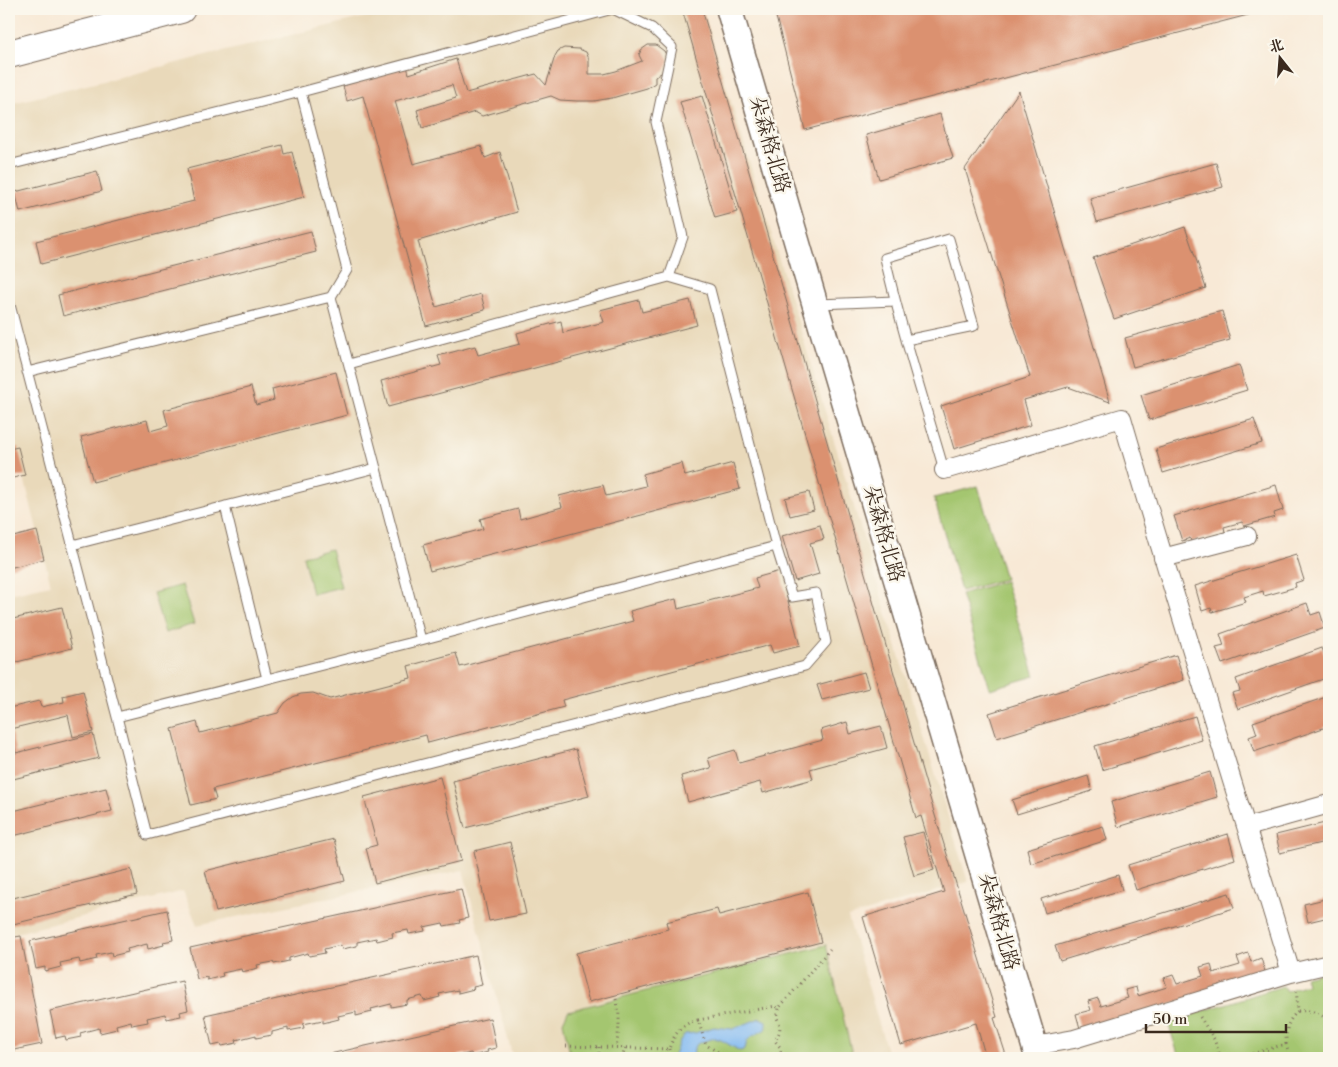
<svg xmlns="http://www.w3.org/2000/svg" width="1338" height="1067" viewBox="0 0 1338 1067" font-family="'Libre Bodoni','Noto Serif SC',serif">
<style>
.built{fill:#e9d9ba}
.green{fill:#a4c66f;stroke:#707846}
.water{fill:#82baf2;stroke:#5e7288}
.building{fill:#db916f}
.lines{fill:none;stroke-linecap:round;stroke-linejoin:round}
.lane-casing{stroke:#7d6d5e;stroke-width:11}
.street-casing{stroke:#7d6d5e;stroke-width:20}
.secondary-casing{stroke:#7d6d5e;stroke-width:28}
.primary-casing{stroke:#7d6d5e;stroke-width:30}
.path{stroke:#7d6d5e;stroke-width:3;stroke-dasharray:1 4;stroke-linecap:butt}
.lane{stroke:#fff;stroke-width:9}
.street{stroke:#fff;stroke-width:18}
.secondary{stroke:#fff;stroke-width:25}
.primary{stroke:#fff;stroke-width:28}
.labels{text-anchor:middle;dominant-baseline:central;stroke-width:5;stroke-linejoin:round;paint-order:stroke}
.street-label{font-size:20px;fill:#3b2a1e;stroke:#fbf7ec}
</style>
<rect width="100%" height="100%" fill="#fbf7ec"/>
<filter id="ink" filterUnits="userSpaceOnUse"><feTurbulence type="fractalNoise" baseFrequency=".02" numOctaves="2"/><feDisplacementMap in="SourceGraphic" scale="10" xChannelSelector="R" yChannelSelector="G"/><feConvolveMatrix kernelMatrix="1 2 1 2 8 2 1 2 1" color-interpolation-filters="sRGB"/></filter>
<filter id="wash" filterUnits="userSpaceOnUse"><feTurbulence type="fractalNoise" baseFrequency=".0096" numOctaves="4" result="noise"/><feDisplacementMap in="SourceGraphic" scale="20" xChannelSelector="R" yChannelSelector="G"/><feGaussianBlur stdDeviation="1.12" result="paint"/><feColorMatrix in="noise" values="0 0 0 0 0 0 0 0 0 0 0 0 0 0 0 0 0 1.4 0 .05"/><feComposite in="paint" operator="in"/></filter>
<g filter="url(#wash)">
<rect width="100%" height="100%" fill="#f8e9d6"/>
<!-- built -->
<path class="built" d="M398,9H703L968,882L848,917L889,1058H513L463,870L197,925L183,891L9,935V594L51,585L9,418V104Z"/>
<!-- green -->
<path class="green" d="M978,486L1005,579L961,591L934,498Z
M331,549L341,587L312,594L303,556Z
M1005,581L1035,676L990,689L961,594Z
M182,585L194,624L165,633L153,593Z
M826,945L853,1058H571L563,1022L568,1011Z
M1329,971V1058H1179L1168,1022L1283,986L1286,991L1307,984L1305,977Z"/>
<!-- water -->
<path class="water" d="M760,1018L766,1021V1029L751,1037L747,1041L745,1049L740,1051L723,1041L715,1038L698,1043L694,1048L693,1058H673L679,1042L685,1034L695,1033L714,1027L733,1029Z"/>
<g id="blocks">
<!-- building -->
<path class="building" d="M682,9H702L934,812L997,1017L994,1018L1007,1058H986L976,1023L901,1045L863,917L944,892L921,816L916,818Z
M774,9H1271L805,130Z
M648,45H656L664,51L669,60L664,71L655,77V83L647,88L612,98L594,101H577L560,100L551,96L482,116L475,112L422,128L417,110L456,98L452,85L395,101L413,164L481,146L485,158L500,152L517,212L418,241L436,307L481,294L485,310L426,326L363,96L347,101L343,86L407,66L409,74L456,59L466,93L536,74L546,85L555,56L558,51L564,48L579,49L586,52L589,59V74H604L616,71L642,61L639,55L641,50Z
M1019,91L1110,402L1068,387L1024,400L1031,425L954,449L941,406L1030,377L965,169Z
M702,96L737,212L715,218L680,102Z
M940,114L953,158L879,179L866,135Z
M282,145L284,154L292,152L304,197L41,264L36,241L194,201L187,169Z
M1216,163L1223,187L1097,222L1090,198Z
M97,171L102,191L20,212L15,192Z
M1185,227L1206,288L1114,319L1093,258Z
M311,231L316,252L63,316L58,295Z
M639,300L642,312L690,300L697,325L388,407L381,381L441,365L438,356L475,346L478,355L520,344L517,333L561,321L563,333L604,322L600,310Z
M1222,311L1230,340L1133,367L1125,338Z
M1239,365L1247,390L1149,420L1141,395Z
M336,372L347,415L93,482L81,437L147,420L150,431L168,426L164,410L251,387L256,405L274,400L272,389Z
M1254,419L1262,443L1163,473L1156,449Z
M18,447L25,475L9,479V449Z
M682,463L685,476L733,463L740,489L430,571L423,545L483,529L480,519L518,509L520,519L562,507L559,496L603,485L606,496L646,486L643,474Z
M1276,485L1283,510L1274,513L1275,517L1244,526L1242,522L1224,527L1225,532L1191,542L1190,538L1182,541L1174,516Z
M809,492L814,510L790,516L785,498Z
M820,525L824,539L810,543L819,574L795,581L782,536Z
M37,531L44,559L9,568V538Z
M1296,555L1304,580L1295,583L1296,587L1264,596L1263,591L1244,597L1246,602L1212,612L1211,608L1202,611L1195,586Z
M780,571L800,646L773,653L770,645L562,700L564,707L428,743L426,735L213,789L216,799L191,805L172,729L197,722L200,733L278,713L285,703L293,697L301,694L313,693L330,699L411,678L408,666L456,653L460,667L633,621L630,611L676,599L678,609L758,588L755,578Z
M1307,603L1311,615L1320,612L1325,628L1222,664L1216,648L1224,646L1220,634Z
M62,607L72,648L9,664V620Z
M1322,648L1327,661L1329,660V677L1238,709L1232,693L1240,691L1236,679Z
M1176,655L1184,680L997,738L989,713Z
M864,672L869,688L822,700L817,685Z
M83,691L93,732L73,737L68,715L10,729L16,753L93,734L99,758L9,780V708L39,701L41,707L64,702L63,696Z
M1329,696V726L1254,752L1249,737L1257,734L1253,722Z
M1195,716L1202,740L1102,770L1095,746Z
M847,722L850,734L881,726L887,748L810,769L813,779L763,793L760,782L688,802L681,776L711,768L708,758L735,750L739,763L823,740L821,730Z
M576,749L589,796L465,828L453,781Z
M1210,772L1217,797L1118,827L1111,802Z
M1088,776L1092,791L1017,814L1012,800Z
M440,777L461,861L375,883L366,848L377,845L364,797Z
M106,788L112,811L9,837V812Z
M1329,822V841L1280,853L1276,835Z
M1103,826L1107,840L1031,864L1027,849Z
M923,832L934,870L914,876L903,837Z
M1228,834L1235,859L1136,890L1128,865Z
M334,839L345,881L216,912L205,871Z
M510,842L526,914L489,921L474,851Z
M131,869L137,894L9,925V899Z
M1118,875L1122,890L1045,913L1041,899Z
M461,889L468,918L459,920L460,923L444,926L443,923L424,927L425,931L409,934L408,930L392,933L393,937L377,941L376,938L357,942V946L342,949L341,945L324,949L325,953L309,956L308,953L289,958V961L274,964L273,962L257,965L258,968L242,972L241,969L222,973L223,976L207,980V977L197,979L190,948Z
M808,892L821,942L589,1002L576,953L668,929L666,922L717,909L719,915Z
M1229,893L1234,908L1060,961L1055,946Z
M1329,898V917L1308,922L1304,904Z
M167,910L173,940L163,942L164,945L148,949L147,944L127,949L128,952L112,956L111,952L96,955L97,959L80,963L79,959L60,963L61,967L45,971V967L36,969L30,941Z
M21,936L42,1044L9,1051V1024H10L9,1017V938Z
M1248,953L1251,962L1261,958L1266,975L1081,1032L1076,1014L1091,1010L1088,1001L1098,998L1101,1006L1128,998L1125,990L1136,987L1138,996L1167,987L1164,978L1173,975L1177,984L1203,976L1200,967L1211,964L1213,973L1240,965L1237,957Z
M476,955L482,985L473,987L474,989L458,993V990L439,994L440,997L424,1001L422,996L407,1000V1004L391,1007V1004L371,1009L372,1012L356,1016V1012L338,1016L339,1019L323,1023V1020L303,1024L304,1028L288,1031V1028L272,1032V1035L256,1038V1035L236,1040L237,1043L222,1046L221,1044L212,1046L205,1015Z
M182,981L188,1010L180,1012L181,1016L166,1019L165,1014L147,1018L148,1022L132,1025L131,1021L116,1025L117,1029L100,1033L99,1028L80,1033L81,1037L66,1040L65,1036L56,1038L50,1011Z
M490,1018L496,1048L487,1050L488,1052L472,1056L471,1053L453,1057V1058H312Z"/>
</g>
</g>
<g filter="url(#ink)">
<use href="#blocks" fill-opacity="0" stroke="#7d6d5e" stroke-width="1"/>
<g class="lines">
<defs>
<path id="lane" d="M301,92L613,9L652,28L672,47L656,122L683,237L669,277L349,364
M9,165L301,92L347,270L331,297L421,640L117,717
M669,277L710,289L776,546
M9,301L117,717L147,835L805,666L826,642L816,593L792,597L776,546L421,640
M818,304L895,301
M906,340L974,326L949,239L885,258C901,330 924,400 944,470
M27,372L331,297
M225,506L267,679
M72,545L376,468"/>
<path id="street" d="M944,470L1122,418C1176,604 1235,788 1291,973
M1163,558L1247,536
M1247,827L1329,804
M1035,1046L1074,1039L1291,973L1329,964"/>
<path id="secondary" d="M729,9L815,304L1038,1058"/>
<path id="primary" d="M9,54L181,9"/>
</defs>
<!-- lane casing -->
<use href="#lane" class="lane-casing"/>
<!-- street casing -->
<use href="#street" class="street-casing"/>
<!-- secondary casing -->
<use href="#secondary" class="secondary-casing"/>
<!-- primary casing -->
<use href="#primary" class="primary-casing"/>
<!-- path -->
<path class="path" d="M616,999C621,1016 619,1030 616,1048
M1298,1011C1311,1010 1319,1012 1329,1021
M1200,1017L1214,1039L1219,1053L1225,1058
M698,1020L776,1006L779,1008L830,949
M1286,1044L1290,1058
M566,1046L669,1049C674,1034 682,1023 698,1020L706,1045L720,1053L724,1058
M669,1049L670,1058
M599,1058V1047
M625,1058L623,1055L625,1048
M774,1058L781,1052L780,1047L775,1041C780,1032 782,1027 777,1018L779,1008
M1238,1058L1286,1044C1286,1030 1287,1021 1298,1011L1296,988"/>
<!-- lane -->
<use href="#lane" class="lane"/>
<!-- street -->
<use href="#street" class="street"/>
<!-- secondary -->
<use href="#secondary" class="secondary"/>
<!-- primary -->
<use href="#primary" class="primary"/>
</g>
</g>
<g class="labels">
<!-- street labels -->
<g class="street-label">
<text transform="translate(769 145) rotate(74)">朵森格北路</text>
<text transform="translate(883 534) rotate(74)">朵森格北路</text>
<text transform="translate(998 922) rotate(74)">朵森格北路</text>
</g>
</g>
<!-- margin -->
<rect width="1338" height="1067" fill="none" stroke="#fbf7ec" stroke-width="30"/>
<!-- north arrow -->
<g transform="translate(1280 58) rotate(343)" stroke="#fbf7ec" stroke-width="4" paint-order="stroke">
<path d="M0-4L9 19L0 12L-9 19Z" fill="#3b2a1e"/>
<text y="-8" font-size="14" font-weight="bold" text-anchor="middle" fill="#3b2a1e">北</text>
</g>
<!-- scale -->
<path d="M1146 1024v8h140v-8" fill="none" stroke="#3b2a1e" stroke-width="2.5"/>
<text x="1153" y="1024" font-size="15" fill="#3b2a1e" stroke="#fbf7ec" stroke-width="4" paint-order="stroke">50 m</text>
</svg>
